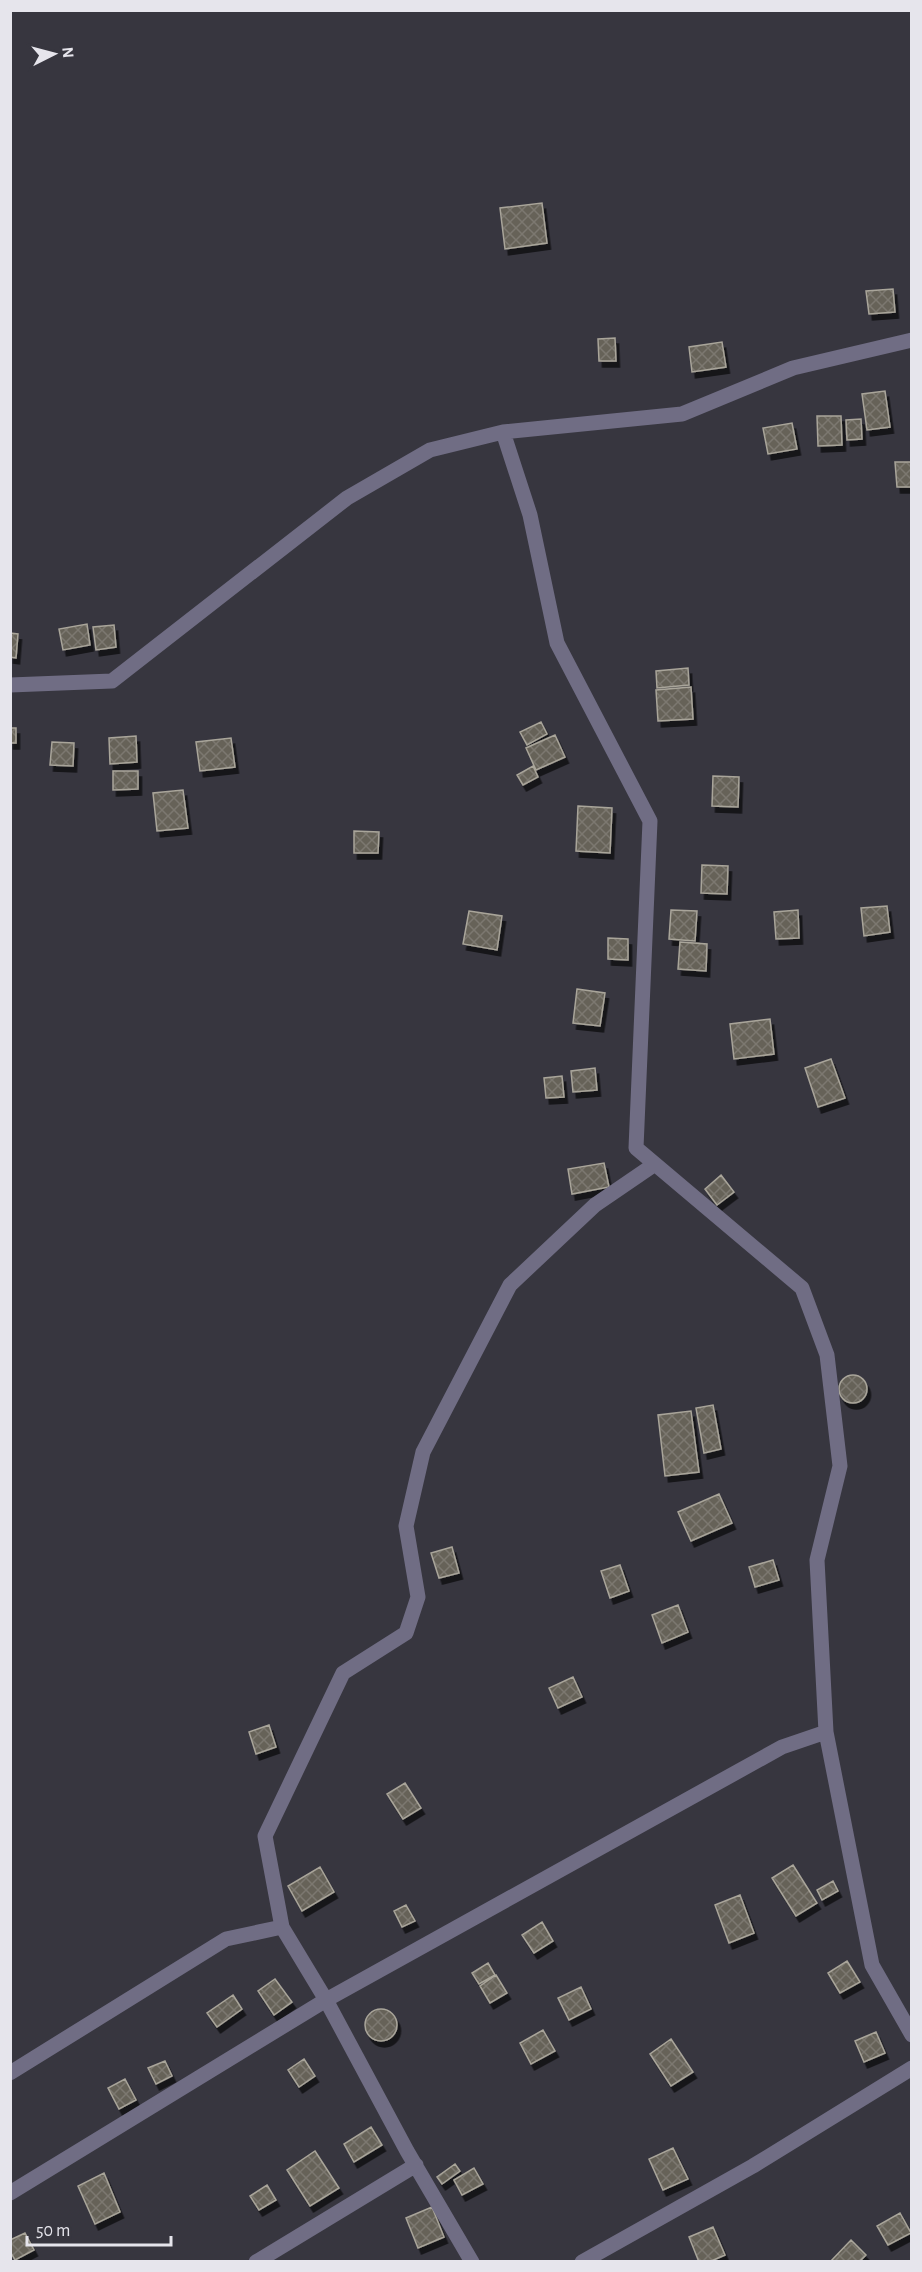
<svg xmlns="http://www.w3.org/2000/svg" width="922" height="2272" viewBox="0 0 922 2272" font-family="'Alegreya Sans',sans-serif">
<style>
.building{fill:url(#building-cross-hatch);stroke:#a9a59a;stroke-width:1.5;filter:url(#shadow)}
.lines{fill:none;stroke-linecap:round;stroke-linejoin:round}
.minor{stroke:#706d84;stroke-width:15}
</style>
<defs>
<pattern id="building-cross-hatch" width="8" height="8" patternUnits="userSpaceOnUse" patternTransform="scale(1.5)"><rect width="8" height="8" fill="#666258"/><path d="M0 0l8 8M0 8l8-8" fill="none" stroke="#7c7870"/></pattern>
<filter id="shadow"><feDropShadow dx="3.5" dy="6" stdDeviation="0" flood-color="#0009"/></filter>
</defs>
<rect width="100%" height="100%" fill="#37363f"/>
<!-- building -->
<path class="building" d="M542,203L547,243L505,249L500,208Z
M893,289L895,312L869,314L866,291Z
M615,338L616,361H599L598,339Z
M722,342L726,367L692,372L689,347Z
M885,391L890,427L867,430L862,394Z
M817,416H841L842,445L818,446Z
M861,419L862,439L847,440L846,420Z
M792,423L797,449L768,454L763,428Z
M895,462H912V487H897Z
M87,624L90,645L63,650L59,629Z
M114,625L116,647L96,650L93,627Z
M10,633L18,634L16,658L10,657Z
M688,668L689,685L657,688L656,671Z
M691,687L693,719L658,721L656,690Z
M541,722L547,734L527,745L520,732Z
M10,728H16V743H10Z
M555,735L565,757L536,770L526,748Z
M136,736L137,762L110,764L109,738Z
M231,738L235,767L200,771L196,742Z
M52,742L74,743L73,766L50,765Z
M533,766L538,777L523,785L517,775Z
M113,771H138V789L113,790Z
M713,776L739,777L738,807L712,806Z
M183,790L188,828L157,831L153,793Z
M578,806L612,808L610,853L576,851Z
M354,831L379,832L378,853H354Z
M702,865L728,866L727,894L701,893Z
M887,906L890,932L864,936L861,908Z
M671,910L697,911L695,941L669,939Z
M798,910L799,938L776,939L774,912Z
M469,911L502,916L497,950L463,944Z
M608,938L628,939V960L608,959Z
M680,942L707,944L706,971L678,969Z
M577,989L605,993L600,1026L573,1023Z
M770,1019L774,1054L734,1059L730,1024Z
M831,1059L845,1098L818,1107L805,1068Z
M595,1068L597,1090L573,1092L571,1071Z
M562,1076L564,1097L546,1098L544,1078Z
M604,1163L609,1187L572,1194L568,1169Z
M721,1175L734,1192L717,1205L705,1189Z
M839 1389a14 14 0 1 1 28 0a14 14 0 1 1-28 0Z
M713,1405L721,1449L704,1453L696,1408Z
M691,1411L699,1472L665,1476L658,1415Z
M719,1494L732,1523L691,1541L678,1512Z
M452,1547L459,1573L439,1578L431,1553Z
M773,1560L779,1580L755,1587L749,1567Z
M620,1565L629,1591L610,1598L601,1571Z
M678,1605L688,1632L662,1643L652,1615Z
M573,1677L582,1697L558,1708L549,1688Z
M269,1725L276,1747L256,1754L249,1732Z
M405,1783L421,1808L403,1819L387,1794Z
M793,1865L817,1903L796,1916L772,1878Z
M320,1867L334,1892L302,1911L288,1886Z
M833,1881L838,1891L822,1900L817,1890Z
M740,1895L754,1933L729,1943L715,1905Z
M406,1905L415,1921L402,1927L394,1911Z
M542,1922L553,1941L534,1953L522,1935Z
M847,1961L860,1982L840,1993L828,1973Z
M488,1963L495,1975L479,1984L472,1973Z
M496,1975L507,1993L490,2003L480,1986Z
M275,1979L292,2002L274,2015L258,1991Z
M581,1987L591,2009L569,2020L558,1998Z
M233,1995L242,2009L217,2027L207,2013Z
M365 2025a16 16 0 1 1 32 0a16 16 0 1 1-32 0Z
M543,2030L555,2051L531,2064L520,2043Z
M876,2032L885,2053L864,2062L855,2041Z
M671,2039L693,2072L671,2086L650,2054Z
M304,2059L315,2076L299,2087L288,2070Z
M165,2061L172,2076L156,2084L148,2068Z
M125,2079L136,2100L119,2109L108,2088Z
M371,2127L382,2145L354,2162L344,2144Z
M673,2148L688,2179L663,2190L649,2159Z
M315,2151L339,2188L310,2206L287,2170Z
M455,2164L460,2171L442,2184L437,2177Z
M474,2168L483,2184L462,2195L454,2180Z
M104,2173L120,2212L95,2224L78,2186Z
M267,2185L276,2200L259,2210L250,2196Z
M432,2207L444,2237L418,2248L406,2218Z
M900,2213L911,2233L888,2245L877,2226Z
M713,2227L725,2255L709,2262H699L689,2237Z
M25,2233L34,2250L15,2260L10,2251V2240Z
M851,2240L866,2255L859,2262H830Z"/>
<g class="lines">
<!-- minor -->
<path class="minor" d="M503,432L682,414L793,368L912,340
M10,685L112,681L347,498L430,450L503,432L530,515L557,643L650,821L636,1148L802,1288L827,1355L840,1466L817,1560L826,1732L782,1747L326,2000L282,1927L226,1939L10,2073
M826,1732L872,1965L912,2035
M282,1927L265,1836L343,1673L406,1633L418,1597L406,1526L423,1452L510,1285L595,1205L655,1164
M10,2193L326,2000L407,2151L472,2262
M256,2262L416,2165
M582,2262L753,2166L912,2068"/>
</g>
<!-- border -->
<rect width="922" height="2272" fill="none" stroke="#e6e5ec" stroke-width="24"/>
<!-- north arrow -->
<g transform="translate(54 54) rotate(84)" stroke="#37363f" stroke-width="4.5" paint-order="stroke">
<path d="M0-4.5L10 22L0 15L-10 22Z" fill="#e6e5ec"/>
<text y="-9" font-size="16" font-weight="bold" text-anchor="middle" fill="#e6e5ec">N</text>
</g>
<!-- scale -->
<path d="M27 2236v9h144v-9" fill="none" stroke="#e6e5ec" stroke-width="3"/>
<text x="36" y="2236" font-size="18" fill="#e6e5ec" stroke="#37363f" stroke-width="4.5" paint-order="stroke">50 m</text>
</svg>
